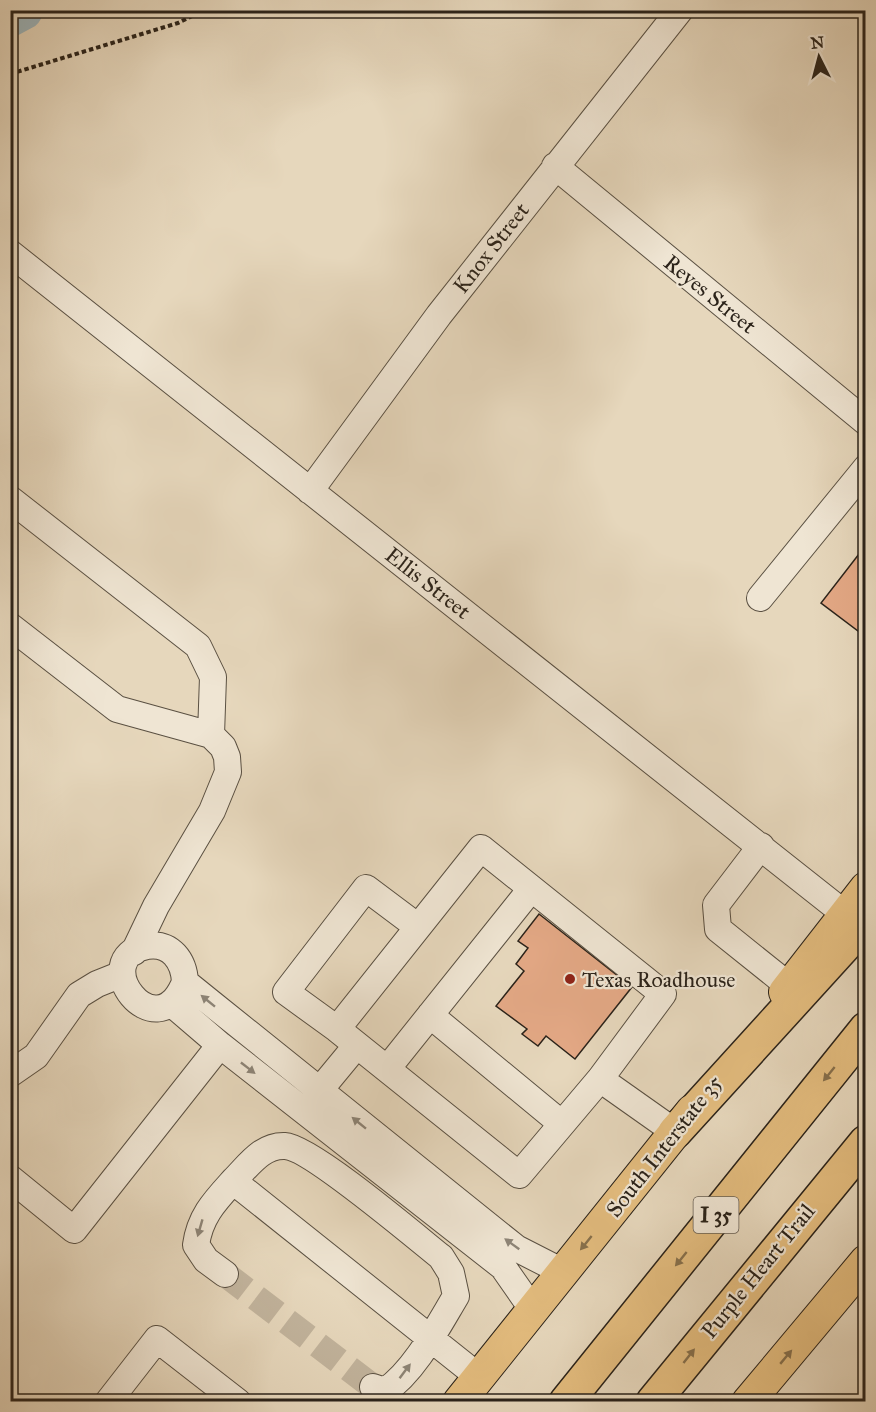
<svg xmlns="http://www.w3.org/2000/svg" width="876" height="1412" viewBox="0 0 876 1412" font-family="'IM FELL Great Primer',serif">
<style>
.lines{fill:none;stroke-linecap:round;stroke-linejoin:round}
.river{stroke:#9db6bd;stroke-width:40}
.building{fill:#e3a885;stroke:#2b231a;stroke-width:1.5}
.minor-tunnel{stroke:#c1b39c;stroke-width:26;stroke-dasharray:26 13;stroke-linecap:butt}
.minor-casing{stroke:#5a5042;stroke-width:28}
.major-casing{stroke:#2b231a;stroke-width:34}
.highway-casing{stroke:#2b231a;stroke-width:36}
.path{stroke:#2b231a;stroke-width:4;stroke-dasharray:4.5 3;stroke-linecap:butt}
.minor{stroke:#efe5d3;stroke-width:26}
.major{stroke:#e3bc7e;stroke-width:32}
.highway{stroke:#e3bc7e;stroke-width:33}
.oneway{fill:#8d8476}
.oneway2{fill:#87704c}
.poi-dot{fill:#8f2418;stroke:#efe5d3;stroke-width:2}
.labels{text-anchor:middle;dominant-baseline:central;stroke-width:4.5;stroke-linejoin:round;paint-order:stroke}
.shield{fill:#efe5d3;stroke:#665d52;stroke-width:1.5}
.shield-label{font-size:21px;font-weight:bold;fill:#2b231a}
.street-label{font-size:22px;fill:#2b231a;stroke:#efe5d3}
.poi-label{font-size:22px;fill:#2b231a;stroke:#efe5d3;text-anchor:start}
</style>
<rect width="100%" height="100%" fill="#e6d7bc"/>
<filter id="stains"><feTurbulence type="fractalNoise" baseFrequency=".00333" numOctaves="4"/><feColorMatrix values="0 0 0 0 .2 0 0 0 0 .09 0 0 0 0 .02 0 0 0 .5 -.17"/></filter>
<radialGradient id="worn" r=".72"><stop offset=".6" stop-color="#630" stop-opacity="0"/><stop offset="1" stop-color="#630" stop-opacity=".3"/></radialGradient>
<g class="lines">
<!-- river -->
<path class="river" d="M10,17L23,10"/>
</g>
<!-- building -->
<path class="building" d="M866,545V637L821,603Z
M539,914L632,987L575,1059L546,1036L538,1046L522,1034L527,1029L496,1006L524,971L516,964L528,948L518,941Z"/>
<g class="lines">
<!-- minor-tunnel -->
<path class="minor-tunnel" d="M225,1274L373,1387"/>
<defs>
<path id="minor" d="M555,166L866,422
M10,253L845,914
M310,491L439,315L680,10
M10,499L198,646L213,677L211,735
M760,598L866,468
M10,626L117,709L211,735L223,747L227,757L228,772L212,811L156,906L134,952
M761,846L716,905L718,929L789,986
M481,848L663,994L600,1079L519,1175L337,1029Z
M185,982C156,1054 85,958 147,946C171,942 184,961 185,982L211,1003L516,1248L563,1272
M171,1003L220,1045L503,1267L533,1310
M430,1015L562,1124
M337,1029L286,992L366,888L418,927
M387,1069L531,889
M10,1074L36,1056L79,995L97,984L122,974
M600,1079L675,1132
M319,1091L357,1045
M10,1178L74,1230L220,1045
M233,1181L479,1377
M225,1274L206,1260L196,1245C200,1216 215,1201 234,1180C249,1165 262,1145 285,1146C310,1147 416,1237 441,1257L451,1273L456,1296C438,1326 414,1372 385,1391L373,1387
M108,1402L157,1339L238,1402"/>
<path id="major" d="M785,992L866,888
M459,1402L692,1111
M748,1402L866,1261"/>
<path id="highway" d="M675,1132L866,922
M566,1402L866,1029
M653,1402L866,1142"/>
</defs>
<!-- minor casing -->
<use href="#minor" class="minor-casing"/>
<!-- major casing -->
<use href="#major" class="major-casing"/>
<!-- highway casing -->
<use href="#highway" class="highway-casing"/>
<!-- path -->
<path class="path" d="M10,74L178,23L204,10"/>
<!-- minor -->
<use href="#minor" class="minor"/>
<!-- major -->
<use href="#major" class="major"/>
<!-- highway -->
<use href="#highway" class="highway"/>
</g>
<!-- one-way arrows -->
<defs><path id="oneway-solid" d="M-6-.8H1V-3.2L6.5 0L1 3.2V.8H-6Z" transform="scale(1.5)"/></defs>
<g class="oneway">
<use href="#oneway-solid" transform="translate(208 1001) rotate(-141)"/>
<use href="#oneway-solid" transform="translate(248 1068) rotate(38)"/>
<use href="#oneway-solid" transform="translate(359 1123) rotate(-141)"/>
<use href="#oneway-solid" transform="translate(200 1228) rotate(106)"/>
<use href="#oneway-solid" transform="translate(512 1244) rotate(-144)"/>
<use href="#oneway-solid" transform="translate(405 1371) rotate(-53)"/>
</g>
<g class="oneway2">
<use href="#oneway-solid" transform="translate(829 1074) rotate(129)"/>
<use href="#oneway-solid" transform="translate(586 1243) rotate(129)"/>
<use href="#oneway-solid" transform="translate(681 1259) rotate(129)"/>
<use href="#oneway-solid" transform="translate(689 1356) rotate(-52)"/>
<use href="#oneway-solid" transform="translate(786 1357) rotate(-50)"/>
</g>
<!-- markers -->
<circle class="poi-dot" cx="570" cy="979" r="6"/>
<g class="labels">
<!-- shield labels -->
<rect class="shield" x="693.5" y="1197" width="45" height="36" rx="4.5"/>
<g class="shield-label">
<text x="716" y="1215">I 35</text>
</g>
<!-- street labels -->
<g class="street-label">
<text transform="translate(491 248) rotate(-52)">Knox Street</text>
<text transform="translate(710 294) rotate(39)">Reyes Street</text>
<text transform="translate(428 583) rotate(38)">Ellis Street</text>
<text transform="translate(664 1146) rotate(-52)">South Interstate 35</text>
<text transform="translate(758 1271) rotate(-51)">Purple Heart Trail</text>
</g>
<!-- poi labels -->
<g class="poi-label">
<text x="582" y="979">Texas Roadhouse</text>
</g>
</g>
<!-- margin -->
<rect width="876" height="1412" fill="none" stroke="#e6d7bc" stroke-width="36"/>
<rect x="12" y="12" width="852" height="1388" fill="none" stroke="#2b231a" stroke-width="3"/>
<rect x="18" y="18" width="840" height="1376" fill="none" stroke="#2b231a" stroke-width="1.5"/>
<!-- north arrow -->
<g transform="translate(819 57) rotate(354)" stroke="#efe5d3" stroke-width="4.5" paint-order="stroke">
<path d="M0-4.5L10 22L0 15L-10 22Z" fill="#2b231a"/>
<text y="-9" font-size="16" font-weight="bold" text-anchor="middle" fill="#2b231a">N</text>
</g>
<rect width="100%" height="100%" filter="url(#stains)"/>
<rect width="100%" height="100%" fill="url(#worn)"/>
</svg>
